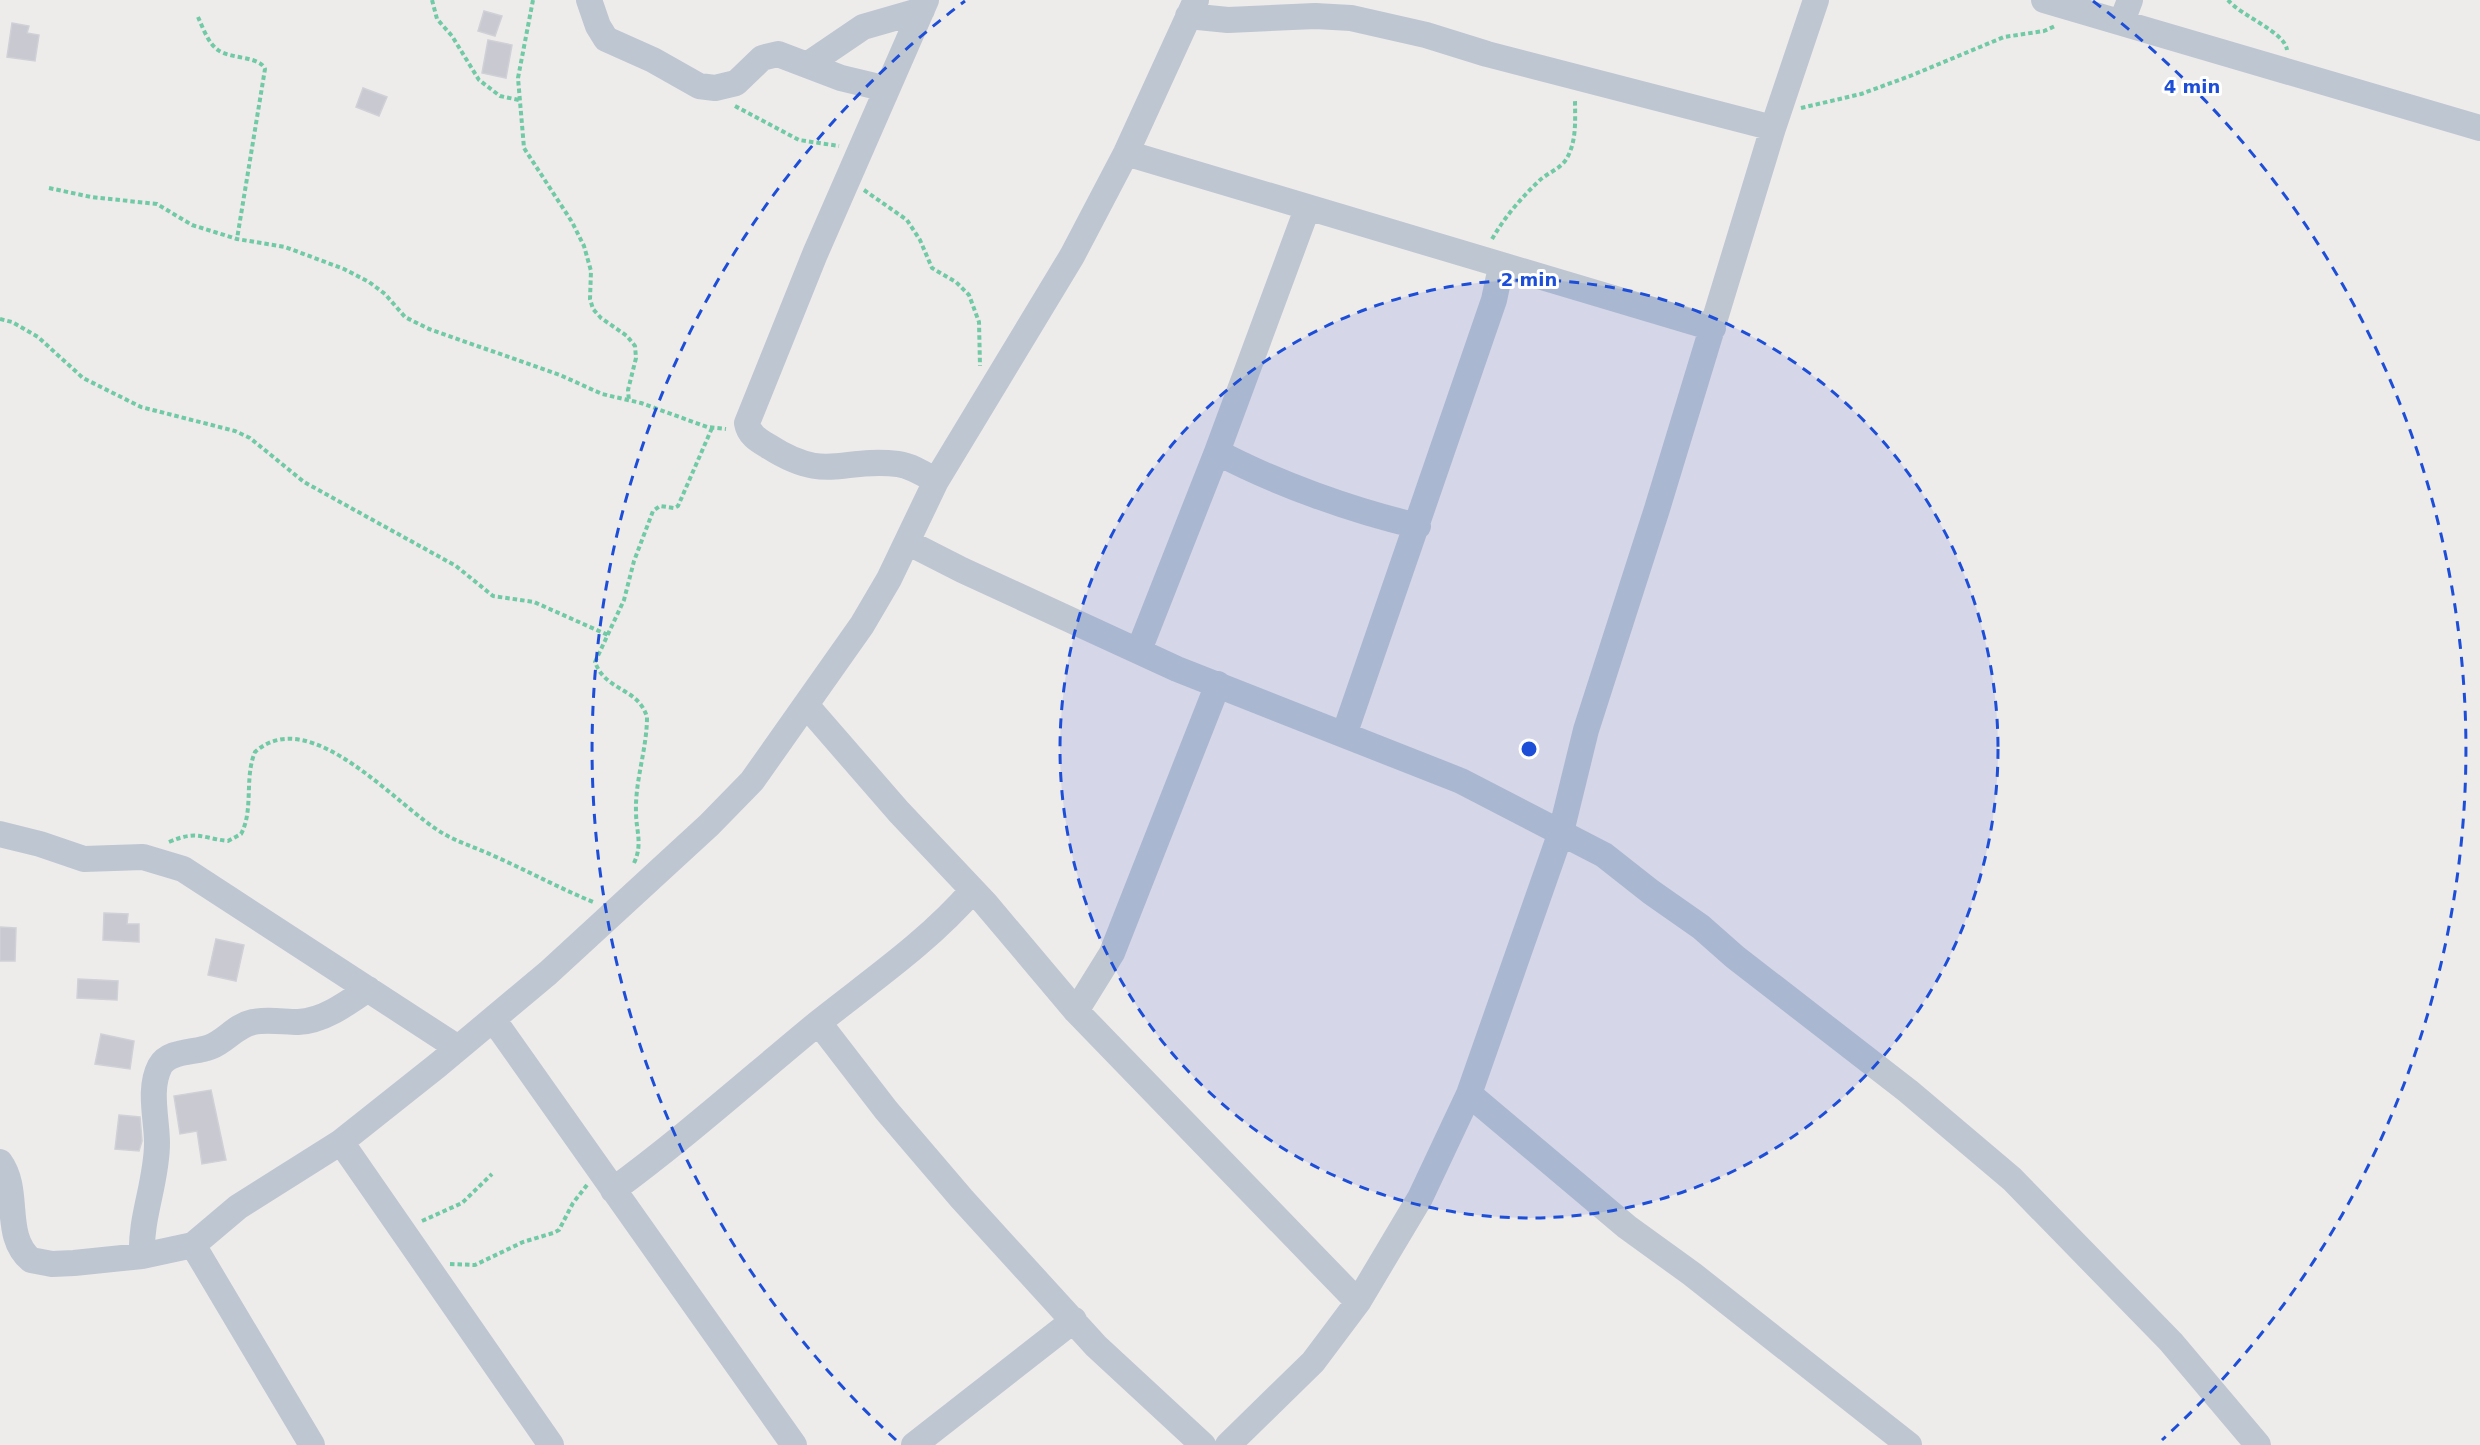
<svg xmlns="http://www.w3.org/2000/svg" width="2480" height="1445" viewBox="0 0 2480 1445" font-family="'DejaVu Sans',sans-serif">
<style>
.building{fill:#c8c9d1;stroke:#cfd1d7;stroke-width:1.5}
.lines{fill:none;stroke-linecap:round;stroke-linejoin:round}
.path{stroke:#71caa6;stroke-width:4;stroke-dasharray:4.5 3;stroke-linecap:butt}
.minor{stroke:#bec6d1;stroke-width:26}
.ring{fill:none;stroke:#1d4ed8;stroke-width:3;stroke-dasharray:10 8}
.centre{fill:#1d4ed8;stroke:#fff;stroke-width:3}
.ring-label{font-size:18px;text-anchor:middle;font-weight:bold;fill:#1d4ed8;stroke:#fff;stroke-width:6;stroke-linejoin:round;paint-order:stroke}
</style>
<rect width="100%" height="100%" fill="#eeebeb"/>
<!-- building -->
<path class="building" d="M484,11L502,16L495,36L478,31Z
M12,23L29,26L27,33L39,35L35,61L7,57Z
M488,40L512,45L506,78L482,73Z
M363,88L387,97L379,116L356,107Z
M104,913L128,914L127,924H139V942L103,940Z
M0,927L16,928L15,961H0Z
M216,939L244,945L236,981L208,975Z
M78,979L118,981L117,1000L77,998Z
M101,1034L134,1041L130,1069L95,1064Z
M211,1090L226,1160L202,1164L197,1131L180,1134L174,1096Z
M119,1115L140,1117L142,1141L139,1151L115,1149Z"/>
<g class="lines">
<!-- path -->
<path class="path" d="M432,0L437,19L452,36L479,80L500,96L519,100
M533,0L518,78L524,148L572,222L584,246L591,271L590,299L593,309L601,318L627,336L635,346L636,358L628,390L629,401
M2228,0C2241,16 2285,32 2287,50
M198,17C203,28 208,43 218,50C230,59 260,56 265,69L237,239
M735,106L799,140L839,146
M1801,108L1861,94L1910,76L2004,37L2044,31L2055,26
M49,188L91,197L157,204L192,225L237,239L285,247L344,269L369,282L385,294L405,317L429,329L560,375L602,394L641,403L707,427L726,429
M864,190L907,220L920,240L932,268L956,282L969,295L979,322L980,366
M1492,239C1504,218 1521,198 1539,181C1547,173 1561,169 1567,158C1577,140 1575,119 1575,99
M0,319L12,322L38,337L83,378L141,407L235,431L250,438L304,482L456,566L493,596L534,602L608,635
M169,842C197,830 201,838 228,841L241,834C254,810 244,778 255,752C311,702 398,808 444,834C460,843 477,848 494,856C528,871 559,888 593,902
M634,863C643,844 636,831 636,812C635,780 647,749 647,717C638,687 606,692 595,662L624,600L634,561L653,511L660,506L674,508L678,506L712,428
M422,1221L462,1203L492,1174
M450,1264L475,1265L523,1242L553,1233L559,1230L573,1203L587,1185"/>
<!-- minor -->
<path class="minor" d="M589,0L598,26L606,39L653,60L699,86L715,88L736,83L762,58L778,54L841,78L887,89
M926,0L815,254L747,423C749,435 758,440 768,446C827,484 840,457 898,464C912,466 924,474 936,481
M2044,0L2480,128
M1188,16L1228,20L1315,16L1351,18L1426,35L1487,54L1773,128
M2122,21L2130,0
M807,65L863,27L922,10
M1126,153L1713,328
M1217,452C1275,483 1353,511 1418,526
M907,542L962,570L1177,669L1461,781L1604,855L1651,892L1701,927L1735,957L1908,1091L2012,1179L2171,1342L2258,1445
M1139,650L1217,452L1307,209
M806,705L899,812L985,903L1076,1011L1358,1302
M1344,735L1494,300L1501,267
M0,834L40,844L84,859L143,857L183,869L458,1048
M1076,1011L1112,953L1218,684
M493,1019L794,1445
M819,1023L886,1110L962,1199L1096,1346L1203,1445
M1469,1094L1627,1227L1692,1274L1909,1445
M341,1142L551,1445
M0,1162C21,1191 2,1236 31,1260L52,1264L74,1263L142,1256L193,1245L238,1207L341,1142L438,1065L548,973L709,825L752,781L862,625L889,579L936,481L1072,256L1126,153L1196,0
M613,1190C684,1138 750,1079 818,1023C872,980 928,942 973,890
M193,1245L312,1445
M142,1256C140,1217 157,1182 157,1143C157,1119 148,1089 160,1066C169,1050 195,1053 210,1047C226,1041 235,1026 253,1022C267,1019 284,1022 298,1022C323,1021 348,1003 368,989
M914,1445L1074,1320
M1228,1445L1313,1362L1358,1302L1420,1198L1469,1094L1561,832L1586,730L1657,509L1773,128L1816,0"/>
</g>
<!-- distance rings -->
<circle cx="1529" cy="749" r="469" fill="#1d4ed8" fill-opacity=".12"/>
<g class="ring">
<circle cx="1529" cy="749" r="469"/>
<path d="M896 1440A937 937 0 0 1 965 1M2093 1A937 937 0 0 1 2162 1440"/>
</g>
<circle cx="1529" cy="749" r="9" class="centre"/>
<g class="ring-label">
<text x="2192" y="93">4 min</text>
<text x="1529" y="286">2 min</text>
</g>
</svg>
